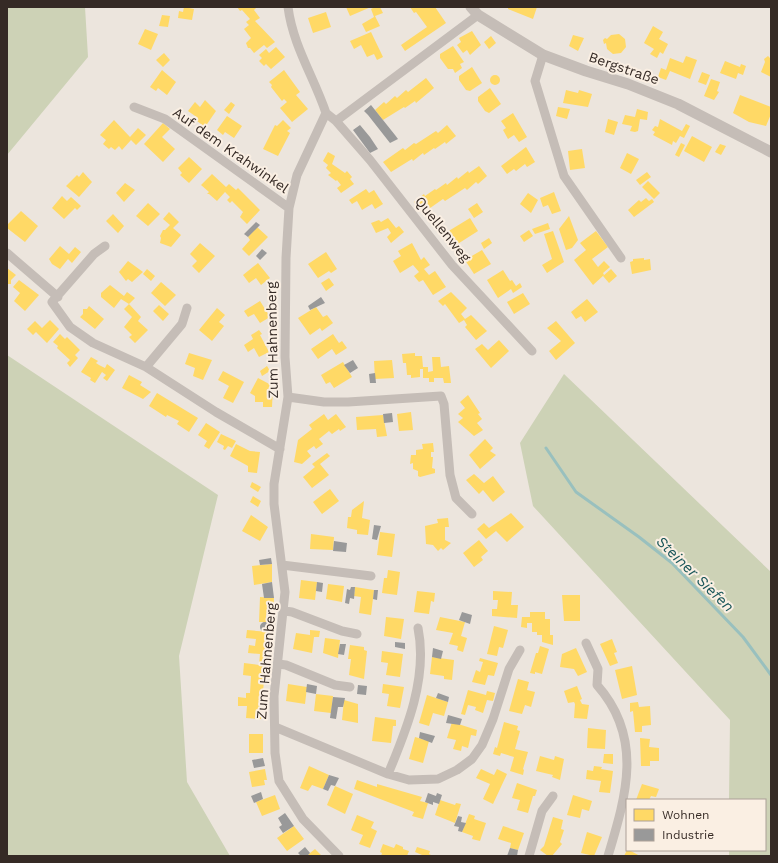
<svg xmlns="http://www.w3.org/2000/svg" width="778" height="863" viewBox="0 0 778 863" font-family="'Work Sans',sans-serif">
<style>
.green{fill:#cdd2b6}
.homes{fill:#ffd966}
.industry{fill:#999}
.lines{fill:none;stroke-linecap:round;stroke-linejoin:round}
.stream{stroke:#99c0be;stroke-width:3}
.minor{stroke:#c5bdb7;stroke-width:9}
.tertiary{stroke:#c5bdb7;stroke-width:11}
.labels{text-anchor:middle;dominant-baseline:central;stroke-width:4;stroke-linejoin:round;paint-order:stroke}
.street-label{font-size:14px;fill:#352a25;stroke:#faefe3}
.water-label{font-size:15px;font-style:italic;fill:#195659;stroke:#faefe3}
</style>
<rect width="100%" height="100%" fill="#ece5dd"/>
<!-- green -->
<path class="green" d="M7,7H85L88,57L7,155Z
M7,355L218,495L179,656L187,782L230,856H7Z
M564,374L771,572V856H729V850H765V800H729L730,720L533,506L520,443Z"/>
<!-- homes -->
<path class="homes" d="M184,7L194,9L192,20L178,18L179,11L183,12Z
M237,7H257L254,10L260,18L255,21L275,42L267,48L264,45L254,53L250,48H248L246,43L251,38L244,29L249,25L246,22L250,19L242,10L240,11Z
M346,7H371L350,16Z
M375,7H380L383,13L375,16L380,26L366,32L362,24L374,17L371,9Z
M410,7H435L446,23L405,51L401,45L427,27L416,12L414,13Z
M508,7H537L533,19L508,9Z
M326,12L331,27L313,33L308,18Z
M162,15L170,16L168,27L159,26Z
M653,26L663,32L659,39L668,44L663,54L660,52L657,58L650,54L654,49L644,43Z
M145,29L158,34L151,50L138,44Z
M472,31L481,45L470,55L467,50L463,53L457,45L461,42L459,38Z
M371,32L383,57L377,60L374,54L367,57L361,45L354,49L350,41Z
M619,34L625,39L626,47L621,53L613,54L607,49L606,43L604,44L603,40L605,38L607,39L611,35Z
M573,35L584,38L578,51L569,46Z
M491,36L496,43L489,49L484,42Z
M453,46L464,62L460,64L462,68L455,73L453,69H448L440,58V54Z
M276,47L285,57L271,69L266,64L264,66L259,61L262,58L259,55L266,49L269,53Z
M164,53L170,60L163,67L156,60Z
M686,56L697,60L690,79L670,71L666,80L658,77L661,68L666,70L670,58L683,63Z
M768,56L771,59V77L761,72L765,62L764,59Z
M725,61L740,67L741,64L746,66L743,75L738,73L736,79L720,73Z
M472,67L482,83L470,91L466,90L459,80V76Z
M162,70L176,82L167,95L158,88L156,91L150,87Z
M284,70L300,92L296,95L308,109L292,122L280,108L287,102L284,99L282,101L271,87L272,85L269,82Z
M702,72L710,75L706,85L698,82Z
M490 80a5 5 0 1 1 10 0a5 5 0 1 1-10 0Z
M426,78L434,88L416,103L415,101L405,108L404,107L383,120L375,110L384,102L386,104L395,96L397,98L406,90L408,92Z
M711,79L720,82L717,91L719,92L714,100L704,96Z
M490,88L501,104L489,113L485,111L478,101V97Z
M566,90L578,93L579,90L592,94L588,107L563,103Z
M740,95L771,107V114L766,126L749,122L733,113Z
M205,100L216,111L205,127L197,121L198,118L188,111L195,102L200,107Z
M231,102L235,105L229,114L224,110Z
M558,107L570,109L567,119L556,116Z
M637,109L648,112L647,120L640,119L638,131L635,132L630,131L632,126L622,124L625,115L635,117Z
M513,113L527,137L519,142L514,135L508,139L503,130L506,128L501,121Z
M227,116L242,126L234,138L225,132L223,135L217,130Z
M608,119L618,122L614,135L605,132Z
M660,119L682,131L686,124L690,126L684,138L680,136L676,143L673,141L672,145L653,135L655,132L652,130L655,126L658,127Z
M114,120L130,137L138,128L146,135L136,145L131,140L122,150L119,146L115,150L111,147L109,149L103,144L106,140L100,135Z
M283,120L291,128L287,131L290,133L278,156L263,149L275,125L277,126Z
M163,123L170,129L162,137L175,149L163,162L144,144Z
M447,125L456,136L446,144L445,142L435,149L434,148L424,155L423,153L413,161L412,159L391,172L383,162L403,148L405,150L414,143L416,144L436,131L438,133Z
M692,136L712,147L704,162L684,151Z
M681,143L685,145L679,157L675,155Z
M720,144L726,146L721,155L715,152Z
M526,147L535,162L527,167L525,164L516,171L514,169L507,174L501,166Z
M582,149L585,168L570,170L568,151Z
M328,152L335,156L332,164L345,173L347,171L352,177L350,179L354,184L341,193L337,188L341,185L337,180L336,181L328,175L331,173L326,168L328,165L323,161Z
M627,153L639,159L631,174L620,168Z
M189,157L202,169L189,183L180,175L182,173L178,168Z
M479,166L487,176L478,184L476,182L467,190L465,188L445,201L443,199L423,213L414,202L424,194L425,196L435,189L436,190L446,183L447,185L457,177L458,179L468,171L469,173Z
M83,172L92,182L79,197L66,186L77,175L79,177Z
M647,172L651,177L640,185L636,180Z
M212,174L226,187L229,184L236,190L238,188L260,210L247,224L240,217L243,212L232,201L230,203L227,200L230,197L225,192L217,201L209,194H207L209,192L201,185Z
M648,181L660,193L654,199L642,187Z
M125,183L135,190L124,202L116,193Z
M366,189L369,193L374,190L383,204L375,209L372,204L362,210L357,201L352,204L349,200Z
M554,192L561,211L552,214L548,205L543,207L540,198Z
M528,193L538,200L531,213L520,204Z
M62,196L67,201L71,197L81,206L77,210L75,208L64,219L52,208Z
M646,198L649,201L652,199L654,202L634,217L628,210L639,200L641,202Z
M148,203L160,214L148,226L136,216Z
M477,203L483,212L474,218L468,209Z
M21,211L38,226L25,242L7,228V225Z
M169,212L179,222L173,228L181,235L171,247L160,243L161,238L160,236L163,230H165L170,225L163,219Z
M113,214L124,226L118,233L106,221Z
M569,216L578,240L572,248L566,250L559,229Z
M388,218L396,228L399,226L404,232L391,243L387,237L391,233L388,228L376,233L371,223L379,220L381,222Z
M470,218L478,231L456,245L447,232Z
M548,223L550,229L535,234L532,229Z
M257,227L268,237L249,256L242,249L250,240L248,237Z
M529,230L533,236L524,242L520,236Z
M553,231L564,262L547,273L542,265L552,259L544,234Z
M596,231L608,247L592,259L598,267L604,261L610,267L603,273L604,275L593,285L574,260L586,250L580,243Z
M489,238L492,243L484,249L481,243Z
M200,243L215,256L199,273L192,266L197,261L190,254Z
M412,243L421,260L424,257L430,265L424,269L429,275L435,271L446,287L433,295L423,280L419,282L414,276L419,272L413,265L400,273L393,261L401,256L398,251Z
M60,246L69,254L75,247L81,252L72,263L68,259L60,269L52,264L49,259Z
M482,250L491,264L474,274L465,260Z
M326,252L337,269L331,273L329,271L318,278L308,264Z
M644,258V260L650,259L651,270L632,274L630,262L633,261V259Z
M128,261L143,272L132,282L128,279L126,281L119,272Z
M258,263L270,278L261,285L256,278L249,283L243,275Z
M7,268L16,275L11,280V284H7Z
M147,269L155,276L151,281L143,274Z
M611,269L617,276L609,283L603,276Z
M503,270L510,281L512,280L516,286L520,283L522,287L513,293L511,289L498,298L487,280Z
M329,278L334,285L326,291L321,283Z
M19,280L39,295L25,311L14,301L20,293L13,287Z
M161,282L176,295L165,306L151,293Z
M110,285L124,296L127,292L135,298L129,304L121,299L114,308L101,297V293Z
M451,292L467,308L461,314L465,319L471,315L487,331L476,340L465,327L467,325L464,320L459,323L445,304L443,306L438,301Z
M523,293L530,304L514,314L507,302Z
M587,299L598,312L585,322L581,316L576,319L571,312Z
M260,301L270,317L260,323L254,314L248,317L244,311Z
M129,304L141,317L138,321L148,330L135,343L129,337L132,335L124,327L132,317L124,309Z
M159,305L169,314L163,321L153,311Z
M89,306L104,319L95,329L80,317L83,314V309H87Z
M316,307L323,317L327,315L333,323L322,331L320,328L310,335L298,318Z
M217,308L225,315L219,322L224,326L212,341L199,330Z
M50,320L59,329L47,343L36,332L33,335L27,329L35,321L42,328Z
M556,321L575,343L556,360L549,351L561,341L547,328Z
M259,330L262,334L260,335L269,352L259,357L254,348L248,352L244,345L253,339L251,335Z
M60,334L65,339L67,337L80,350L75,355L78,358L70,367L67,363L70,360L57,348L58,346L53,342Z
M333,334L339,343L342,341L347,348L336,355L332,349L318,359L311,349Z
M499,340L509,351L491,368L475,349L482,344L488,350Z
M189,353L212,360L203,380L193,376L195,368L185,364Z
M415,353V356H422L423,367H428V372L433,371L432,357H440L441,367L449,366L451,383H444L443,378H434V382H429V378H423V369H420V377L411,378V375H407L406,363H403L402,354Z
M91,357L98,361L96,363L99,365L105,368L107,364L115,370L107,381L103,378L106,375L102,372L95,383L90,380L91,378L81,372Z
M392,360L394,378L375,379L374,361Z
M343,362L352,377L334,388L330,382L326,384L321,375Z
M267,366L270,371L262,376L260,371Z
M223,371L244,382L233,403L223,398L229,386L218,380Z
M129,375L142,382L140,385L151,392L143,399L122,388Z
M258,378L273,386L272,407H263V402H255V396L250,393Z
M157,393L198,418L189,432L177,424L179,421L167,415L166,417L149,406Z
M468,395L480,413L478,414L482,419L477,423L483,430L474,436L458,422L463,418L458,414L465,408L460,402Z
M411,412L413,430L399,431L397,414Z
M324,414L328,420L336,414L346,427L340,431L339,429L332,434L329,431L319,439L323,444L316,449L314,446L307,451L311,456L302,464L294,462L298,440L312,429L309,425Z
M383,415L387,436L377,437L376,429L357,430L356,417Z
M206,423L220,432L209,449L204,446L207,441L198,435Z
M221,434L236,441L232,448L228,446L225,450L223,449L224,446L217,442Z
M485,439L493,448L490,451L496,455L480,469L469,455Z
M433,443L434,452H431V457H433L432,468L435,469V473L420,477L418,476V471L413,469V463L410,464L411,455H416V450L423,449L422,444Z
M236,444L250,451L260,452L257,473L248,472V466L230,456Z
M327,453L330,456L320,464L329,475L312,488L303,477L315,467L312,464Z
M474,474L484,483L493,476L505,492L493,502L483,490L479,494L466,480Z
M252,482L261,487L258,492L250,487Z
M330,489L339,501L322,514L313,502Z
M253,496L261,501L258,507L250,502Z
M364,501L362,518L370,520L368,535L357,534V530L347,528L348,517H351L352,510Z
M511,513L524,527L507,542L496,531L486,539L477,529L484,523L489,528Z
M251,515L268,527L260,541L242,531Z
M448,518L449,527H445V540L451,543L443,550L441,548L438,551L433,545L426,544L425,526L438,523L437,519Z
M380,532L395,534L392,557L377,555Z
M311,534L334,537L333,550L310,549Z
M479,540L488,551L481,557L483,560L474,567L463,553Z
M272,564V582L254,585L252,566Z
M388,570L400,572L397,595L382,593L384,578H387Z
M301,580L317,582L315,600L299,598Z
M328,584L344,586L342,602L326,599Z
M355,587L374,590L371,615L359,613L361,597L354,596Z
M417,591L435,593L434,602L431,601L429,614L414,612Z
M493,591L512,592L511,605H518L517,618L492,616V609H497L498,600H493Z
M562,595H580V621H564Z
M260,597L274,598L273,615H266V622H259Z
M530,612H545V619H550V635H553V645L542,642V635H537V632H532V623H527V628L521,627L522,617H530Z
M386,617L404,619L401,639L384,636Z
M440,617L465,622L461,636L467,638L463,652L457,650L458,646L449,644L453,633L436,630Z
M494,626L508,630L503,648L499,647L497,656L487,654Z
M247,630L269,632L265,653H269L267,666H265L261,719L246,718L247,706H238V697L246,698V693H250L251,676L243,675L244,663L259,665L260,654L248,653L249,645L255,646L256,639L246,638Z
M310,630L320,631L319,637H314L312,653L293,649L296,633L310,635Z
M325,638L340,640L338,658L323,653Z
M612,639L617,652L614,653L618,663L610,666L600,644Z
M350,645L364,647V650L367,651L364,679L349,675L351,659H348Z
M540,646L549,649L542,674L535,672V674L530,673L536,653H538Z
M576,648L587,672L578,676L574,669L560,667L562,654Z
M382,651L403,654L400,677L386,675L388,663L381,662Z
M432,657L454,660L452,680L444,679V676L430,674Z
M480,658L498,663L494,676L488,675L485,685L472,682L476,670L480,672L483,662L479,661Z
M632,666L637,695L622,699L615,670Z
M518,679L529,682L527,690L535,692L531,707L525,705L522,714L509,711Z
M288,684L307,687L305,704L286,701Z
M383,684L404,687L400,708L387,706L389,694L382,693Z
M577,686L582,699L580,700L582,704L589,705L587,719L574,718L575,704L574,702L568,703L564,691Z
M468,690L486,695L487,691L495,693L493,701L487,700L483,713L475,710L476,707L468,705L465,715L461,714Z
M316,694L333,696L331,713L314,711Z
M427,695L448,702L444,716L433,713L429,726L419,723Z
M344,700L358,704V723L342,720Z
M638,702L639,707L650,706L651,725L642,726V732H635L633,711L630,712V703Z
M375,717L396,720V726H393L391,743L372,741Z
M452,722L477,730L476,736L471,735L468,748L462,746L461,751L453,749L456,740L447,738Z
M504,722L518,726L517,730L520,731L515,749L528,752L523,769L524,770L523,775L510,771L514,757L501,753L500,756L493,754L495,747L497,748Z
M588,728L606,730L605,749L587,748Z
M249,734H263V753H249Z
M415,737L429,741L423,763L409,759Z
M640,738L650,739L649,747L659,748V761H650V766H641Z
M604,754H613V764L603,763Z
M540,756L554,760L555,756L564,759L560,780L552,777L553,775L536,771Z
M309,766L329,775L323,789L312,785L308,791L300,788Z
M594,766L602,767L601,769L613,771L610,793L599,792L601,781L586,779L587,770L593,771Z
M265,769L267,780H264L265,785L252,787L249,772Z
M481,769L494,775L497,769L507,774L493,804L483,799L490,784L476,778Z
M357,780L377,787V784L422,797L420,801L428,803L423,819L412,816L414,812L354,789Z
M517,783L537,790L535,796H533L528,813L517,810L520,800L512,798Z
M642,784L659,789L656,797L651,796L649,800H636Z
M335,786L353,794L345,814L327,805Z
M275,795L280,809L262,816L256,802Z
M573,795L592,801L589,811L582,809L580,818L567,815Z
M440,800L455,805L456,803L461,804L455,823L435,815Z
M469,814L475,816L474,819L486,823L480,841L472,839L473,836L462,832Z
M357,815L374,822L371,828L377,831L370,848L359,844L363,835L351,830Z
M553,817L563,820L561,829L564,830L560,842L562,844L552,856H548L540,850L544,846Z
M294,826L304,839L287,851L277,838Z
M503,826L524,833L518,850L510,848L511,843L498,839Z
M587,832L602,837L594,856L581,853Z
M383,844L394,848L396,844L403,847V849L409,851L407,856H381L382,853L380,852Z
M417,847L430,851L429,854L433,856H422V855L415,852Z
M315,849L322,856H307L310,853Z
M627,850H629L640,856H624Z"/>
<!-- industry -->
<path class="industry" d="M371,105L395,135L398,139L390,143L368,115L364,111Z
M360,125L370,137L378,149L370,153L353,130Z
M256,222L260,225L248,237L244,234Z
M262,249L267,253L260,260L256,256Z
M321,297L325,303L310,310L308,306Z
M353,360L358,368L350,373L344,365Z
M375,373L376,383H370L369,374Z
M392,413L393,422L384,423L383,414Z
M374,525L381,526L377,540L372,539Z
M334,541L347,543L346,552L333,551Z
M271,558L272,564L260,565L259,560Z
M272,582L274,598H264L262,584Z
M317,582L323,583L322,592L316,591Z
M351,587H355L354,599L350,598L349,604L345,603L347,589L350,590Z
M374,590H378L377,600L373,599Z
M462,612L472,615L470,624L459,620Z
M260 627a5 5 0 1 1 10 0a5 5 0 1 1-10 0Z
M395,642L405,643V649L395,647Z
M340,644H346L344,655L338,654Z
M433,648L443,651L441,659L432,657Z
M307,684L317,686L316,694L306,692Z
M358,685L367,686L366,695L357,694Z
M438,693L449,697L448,702L436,698Z
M333,697L345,698L343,707H338L336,719L330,718Z
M448,715L462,719L460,725L446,723Z
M420,732L435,736L432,743L419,738Z
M263,758L265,766L254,768L252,760Z
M329,775L339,778L335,786L331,785L328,791L323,789Z
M261,792L263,799L254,803L251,796Z
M428,793L436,796L437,793L442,795L439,804L433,802V805L425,802Z
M285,813L294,826L283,833L279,827L282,825L278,818Z
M458,816L462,817L461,822L466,823L462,832L458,831L459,827L454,826Z
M305,847L310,853L307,856H301L298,853Z
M510,848L518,850L517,856H507Z"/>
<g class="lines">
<!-- stream -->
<path class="stream" d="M546,448L576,492L639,537L672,563L743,637L771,675"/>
<!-- minor -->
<path class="minor" d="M288,7C293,46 314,77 326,113L297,175L289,208L286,258L285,357L288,397L274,484V504L285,592L274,696L275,753L279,781L303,819L339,856
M543,55L535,81L564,176L621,258
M134,107L165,119L289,208
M326,113L336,121L370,160L452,265L532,351
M336,121L478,15
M105,246L94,254L52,302L70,327L93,343L146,367L216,412L280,449
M7,253L58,297
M146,367L182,324L187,308
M288,397L324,402H348L441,396L444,404L450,475L456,498L472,514
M282,565L371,576
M285,611L292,612L342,631L357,634
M586,643L598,669L597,685C644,738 626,796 608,856
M278,664L286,665L335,685L350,687
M275,727L388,774L409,780L438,779L457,770L472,759L482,745L493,719L509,669L520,650
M388,774C407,729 428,677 418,628
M529,856L542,811L553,796"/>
<!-- tertiary -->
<path class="tertiary" d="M471,7L478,15L543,55L586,71L628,84L678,104L771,152"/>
</g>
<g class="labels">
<!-- street labels -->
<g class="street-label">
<text transform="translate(624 68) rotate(19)">Bergstraße</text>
<text transform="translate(231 150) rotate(35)">Auf dem Krahwinkel</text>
<text transform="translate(443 229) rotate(51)">Quellenweg</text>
<text transform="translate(272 340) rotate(-91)">Zum Hahnenberg</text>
<text transform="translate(266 661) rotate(-85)">Zum Hahnenberg</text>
</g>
<!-- water labels -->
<g class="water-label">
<text transform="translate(695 574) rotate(44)">Steiner Siefen</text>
</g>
</g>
<!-- border -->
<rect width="778" height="863" fill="none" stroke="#352a25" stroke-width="16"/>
<!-- legend -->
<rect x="626" y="799" width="140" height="52" fill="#faefe3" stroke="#aba097"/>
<rect x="634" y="809" width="20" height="12" fill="#ffd966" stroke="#aba097"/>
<text x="662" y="819" font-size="12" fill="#352a25">Wohnen</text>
<rect x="634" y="829" width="20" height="12" fill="#999999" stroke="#aba097"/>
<text x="662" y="839" font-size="12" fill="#352a25">Industrie</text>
</svg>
